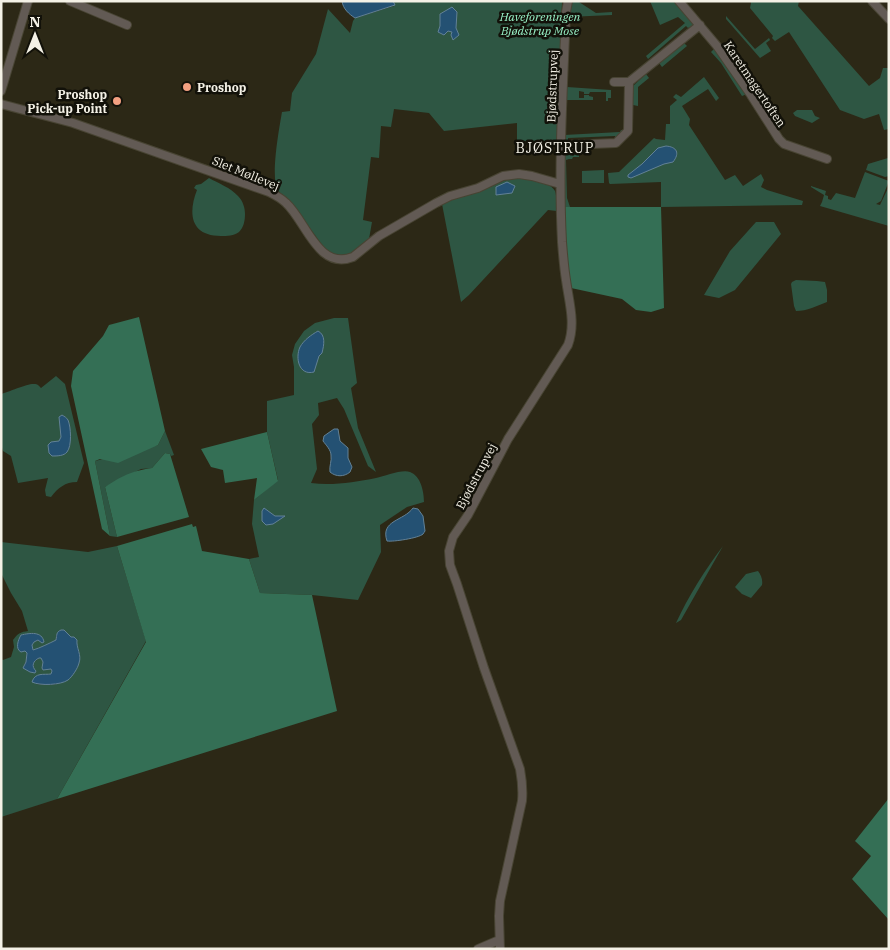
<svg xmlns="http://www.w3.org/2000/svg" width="890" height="950" viewBox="0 0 890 950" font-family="'IBM Plex Serif',serif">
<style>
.green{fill:#2e5643;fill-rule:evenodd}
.forest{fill:#346f55}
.water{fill:#245173;stroke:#628196}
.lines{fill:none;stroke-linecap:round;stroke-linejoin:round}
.minor-casing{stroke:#484433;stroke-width:10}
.minor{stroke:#625a54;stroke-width:8}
.poi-dot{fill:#f3a081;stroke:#121109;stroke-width:2}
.labels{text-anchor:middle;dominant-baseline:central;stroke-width:5;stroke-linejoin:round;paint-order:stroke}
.park-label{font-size:12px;font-style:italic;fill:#98f1c6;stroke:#121109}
.street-label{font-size:12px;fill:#f4f1e6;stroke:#121109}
.poi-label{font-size:12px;font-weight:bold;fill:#f4f1e6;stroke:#121109;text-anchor:start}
.neighbourhood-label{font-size:14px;letter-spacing:1px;fill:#f4f1e6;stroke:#121109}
</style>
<rect width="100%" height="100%" fill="#2c2816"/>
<!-- green -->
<path class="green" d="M393,1H562L558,145L517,140V123L444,131L429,113L394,109L391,127L381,126L379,158L371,157L363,220L372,222L369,239C359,247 347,261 332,255C329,254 328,251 325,249L291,202C287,198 279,193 277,189C271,174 279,129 282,112L290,111L292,93L316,54L328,9L350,33L353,21L355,18L394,6Z
M573,1H579V2L596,13L612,12V15L568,17L570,8Z
M650,1H675L694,23L691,28L690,27L688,28L686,26L648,59L646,56L685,23L678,17L660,25Z
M751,1H799L798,6L869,86L880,78L883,68H889V129L884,130L879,114L864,119L840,110L789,32L775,41L772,38L773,36L750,8L751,3Z
M726,16L755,49L769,38L770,40L766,43L771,51L760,58L726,19Z
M683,42L687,46L662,67L659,63Z
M715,48L747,94L742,96L721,63L711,52Z
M646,74L649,78L638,87V106L633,105V86Z
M704,77L719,98L716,101L708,89L682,106L690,119L689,125L725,180L735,175L743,186L761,174L764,180L761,187L767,190L803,201L802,205L661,207V182L610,184L609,183L608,173L619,172L654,138L656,139L665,140L666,124H670V106L677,100L673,97L676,94L681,97Z
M567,87L611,90V98H608V101H606V92H590L589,94H584V92L579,91V98H584V95H589V96L593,97V100H566Z
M797,110H812L815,116L820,118L812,123L795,116L793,113Z
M621,130H626L616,141L615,136L568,138V145H563L564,135L620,132Z
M563,147H568L571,148L569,152L573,156L575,154H579V157H573L572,159H569L566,160L567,198L570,207H564Z
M888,158L889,176L885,177L866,170L868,164Z
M604,170V183H582V171Z
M865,172L889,181L881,201L876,204L880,205L889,186V226L820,206L822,202L824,195L811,187V186L826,191L825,195L828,196V199L831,200L836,193L855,198Z
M209,178C218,183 231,188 238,196C243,201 245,208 245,214C245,220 244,227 239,232C234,236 227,236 221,236C190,236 188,213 197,190L194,188L196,185L201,184Z
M513,178C525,179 549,180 555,191C557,196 556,206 557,211L548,210L469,295L461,302L442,204L451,200L478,192L491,184L502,180Z
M756,222H774L781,234L735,290L719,298L704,295L730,251Z
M796,280L817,281L825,282L827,290V302C817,306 807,311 796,311L794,306L791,284L792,282Z
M334,318H348L357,383L351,388L358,428L376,472L368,466L344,409L337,398L318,403L319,415L312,424L317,469L311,483C332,486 355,482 376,478C385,476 402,469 410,472C421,476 424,492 424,502L407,507L380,525L381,552L358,600L312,595L260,593L249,559L259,557L252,524L254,500L278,480L267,432V401L294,395V367L292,355L295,344L304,331L315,323Z
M56,376L65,384L84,463L77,482C65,482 58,488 51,497L46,496L45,490L48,478L18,483L11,456L3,451L1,444V394C8,392 29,383 34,384C38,384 38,385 41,388Z
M165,431L174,455L171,456L170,454L165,453L152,468L141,469L105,487L117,537L110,536L95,461L158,445Z
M1,542L88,552L117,546L146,641L57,799L1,817V659L3,660L11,657L14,647L13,640C18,633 21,632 28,631L22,611L11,593L2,575ZM64,630C70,636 77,644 79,653C81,660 78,665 75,671C65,685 53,686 36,684L46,675L51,674L52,671L51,669L43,670L42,668L43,662L41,658H39L33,663L34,669L30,672L24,668V665L26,662L27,653L25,651L21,635L34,633L39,640L34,642L32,645L33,650C40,648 49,644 56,640V635Z
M723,546L681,620L676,623C689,595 705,570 723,546Z
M758,571C761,575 763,580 762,585L751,598L742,594L735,587L746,574Z"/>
<!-- forest -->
<path class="forest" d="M564,207H661L664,308L651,312L636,310L622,299L571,288L565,247Z
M139,317L165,431L158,445L118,463L100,459L95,461L110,536L102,529L71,386L73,371L103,336L109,325Z
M267,432L278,481L254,500L257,478L225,483L223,470L211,467L201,449Z
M165,453L170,454L189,517L117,537L105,487C122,476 131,471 152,468Z
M192,524L193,527L196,526L202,551L249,559L260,593L312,595L337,711L57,799L146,642L117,546Z
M889,798V920L852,879L871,856L855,841Z"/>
<!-- water -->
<path class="water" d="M342,1H393L395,5L355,18C349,14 343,9 342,1Z
M452,7L457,12L456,28L459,35L453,40L451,35L452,32L448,31L444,35L438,32L440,26V14Z
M666,146C677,147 680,153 673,162L664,164L631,178L628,177V175L642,164L658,148Z
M507,182L515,186L512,193L496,195V187Z
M318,331C326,335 324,345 322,353L319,356L314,372C299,376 295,358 300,347C304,340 311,335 318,331Z
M62,415C65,417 66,417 68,420C71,427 72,446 67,452C64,456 57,456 52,456L49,453L48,445L51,442L59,441L61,437L59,417Z
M334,429H338L340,441L348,448V458L352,467L350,472C344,477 336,477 330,472C329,466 332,461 331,455C331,450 326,445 323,441L324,436Z
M264,508L275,516H285L273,524L266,525L262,521V511Z
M413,508L418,509L423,516L425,531C424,532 424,533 423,534C419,538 393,542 387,541C380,520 404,521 413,508Z
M61,630H64L71,637H74L77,640C76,648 82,655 79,663C78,668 72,677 68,680C61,685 40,686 32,682C35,672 44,675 51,674L52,671L51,669L43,670L42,668L43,662L41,658H39C33,661 31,666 36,671L35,673L30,672L23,668L26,662L27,653L25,651L21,652C15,649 18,640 21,635C30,633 42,631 44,642L42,643L38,640L34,642L32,645L33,650C40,648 50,643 56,640C57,635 56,632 61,630Z"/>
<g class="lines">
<defs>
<path id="minor" d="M70,1L127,25
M679,1L717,46L751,95L779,139L784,144L827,159
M872,1L889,19
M614,82H629
M1,91L28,1
M1,104L73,123L269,192C275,195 281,198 286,203C306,221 318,271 353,257L379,236L436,203L450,196L478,188L503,176L519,174L532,176L560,184
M568,145L616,143L628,131L629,82L700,25
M478,949L499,940
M500,949L499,916L500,901L522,801C523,790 522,780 520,769L484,668L457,584L450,565L449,551L453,537L468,515L508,439L568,345C576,324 569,302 566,280C564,268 563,255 562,242C558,166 563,89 566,12L568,1"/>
</defs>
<!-- minor casing -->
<use href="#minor" class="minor-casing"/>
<!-- minor -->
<use href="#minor" class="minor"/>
</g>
<!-- markers -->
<g class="poi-dot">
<circle cx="187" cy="87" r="5"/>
<circle cx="117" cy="101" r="5"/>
</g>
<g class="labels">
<!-- park labels -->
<g class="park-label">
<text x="540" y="16">Haveforeningen<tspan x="540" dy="14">Bjødstrup Mose</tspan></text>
</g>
<!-- street labels -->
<g class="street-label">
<text transform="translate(755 84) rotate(56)">Karetmagertoften</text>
<text transform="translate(552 86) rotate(-88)">Bjødstrupvej</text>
<text transform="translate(246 173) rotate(22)">Slet Møllevej</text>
<text transform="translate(476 476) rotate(-62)">Bjødstrupvej</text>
</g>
<!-- poi labels -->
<g class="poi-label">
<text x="197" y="87">Proshop</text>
<text x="107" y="94" text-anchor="end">Proshop<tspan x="107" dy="14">Pick-up Point</tspan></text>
</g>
<!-- neighbourhood labels -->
<g class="neighbourhood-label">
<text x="555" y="148">BJØSTRUP</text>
</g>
</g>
<!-- border -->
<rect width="890" height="950" fill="none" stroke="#f4f1e6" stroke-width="5"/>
<!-- north arrow -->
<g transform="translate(35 35)" stroke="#121109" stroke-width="4" paint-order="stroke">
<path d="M0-4L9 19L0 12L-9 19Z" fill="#f4f1e6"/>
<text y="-8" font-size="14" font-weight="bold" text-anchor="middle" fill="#f4f1e6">N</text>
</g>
</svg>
